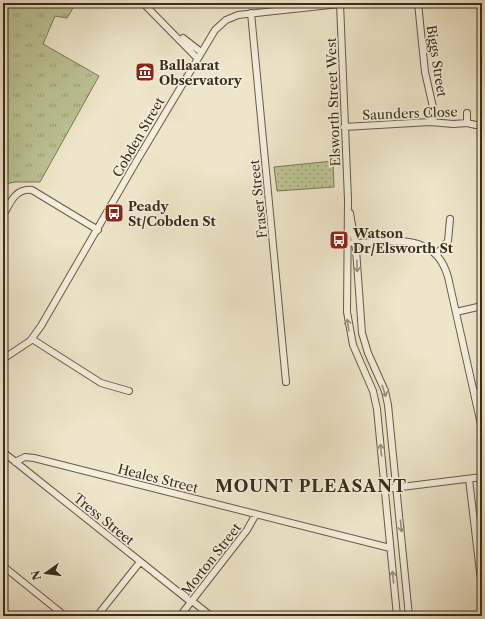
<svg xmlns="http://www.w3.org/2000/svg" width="485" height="619" viewBox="0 0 485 619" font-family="'Libre Caslon Text',serif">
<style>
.grass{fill:url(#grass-dots);stroke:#7a7859}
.park{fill:url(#park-tufts);stroke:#7a7859}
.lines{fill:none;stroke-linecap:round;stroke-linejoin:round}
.minor-casing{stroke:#665a48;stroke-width:8}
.minor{stroke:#f4efdd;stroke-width:6}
.oneway{stroke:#968e7d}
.labels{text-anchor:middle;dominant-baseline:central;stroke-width:3.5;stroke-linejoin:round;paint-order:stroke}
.street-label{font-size:13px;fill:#382c1d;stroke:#f4efdd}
.poi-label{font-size:13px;font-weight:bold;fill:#382c1d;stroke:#f4efdd;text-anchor:start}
.district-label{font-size:17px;font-weight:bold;letter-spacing:1px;fill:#382c1d;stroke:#f4efdd}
</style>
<defs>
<pattern id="grass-dots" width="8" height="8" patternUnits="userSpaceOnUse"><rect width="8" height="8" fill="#bcc495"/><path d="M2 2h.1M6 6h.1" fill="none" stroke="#9a9f79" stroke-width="1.8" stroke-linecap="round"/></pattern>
<pattern id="park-tufts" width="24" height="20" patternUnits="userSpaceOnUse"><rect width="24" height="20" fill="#bcc495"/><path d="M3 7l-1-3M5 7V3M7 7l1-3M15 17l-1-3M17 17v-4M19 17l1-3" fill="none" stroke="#9a9f79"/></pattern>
</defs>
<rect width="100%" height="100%" fill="#eee6ca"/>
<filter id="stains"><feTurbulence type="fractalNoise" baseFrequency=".005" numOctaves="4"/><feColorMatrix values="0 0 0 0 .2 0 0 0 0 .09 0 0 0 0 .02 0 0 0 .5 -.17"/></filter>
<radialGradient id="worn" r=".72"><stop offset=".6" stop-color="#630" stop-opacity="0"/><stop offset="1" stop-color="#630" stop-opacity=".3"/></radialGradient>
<!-- grass -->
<path class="grass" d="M333,161L334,187L277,191L274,167Z"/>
<!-- park -->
<path class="park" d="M3,3H76L67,18L55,16L43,44L99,76L40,182H15L5,184L3,190Z"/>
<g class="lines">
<defs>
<path id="minor" d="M143,3L197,58
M340,3L348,200L347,312L353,345L373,391L377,409L397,616
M418,3L425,72L433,107V122
M251,13L286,382
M183,38L201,52
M467,123V113
M344,127L430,122L453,124L467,123L476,125
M350,213L356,249L362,333L368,353L385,391L388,405L409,616
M3,216C10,203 15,188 32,190L98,230
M353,243C391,242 435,230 448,277L482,429
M436,255L448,241L450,219
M456,312L482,306
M32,339L101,383L129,391
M3,359L30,341L41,326L136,162L215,30L226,20L238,15L349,3
M474,393L482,391
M3,452L191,602
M15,462L25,457L34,458L390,548
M469,479L482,589
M385,489L482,477
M3,566L65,616
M192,601L211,616
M97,616L140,562
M180,616L247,530L256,514"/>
</defs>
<!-- minor casing -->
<use href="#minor" class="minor-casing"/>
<!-- minor -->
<use href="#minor" class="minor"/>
</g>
<!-- one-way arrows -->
<defs><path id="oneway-shaft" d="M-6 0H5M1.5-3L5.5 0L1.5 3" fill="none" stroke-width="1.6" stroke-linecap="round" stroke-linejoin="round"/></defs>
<g class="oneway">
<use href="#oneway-shaft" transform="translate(357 266) rotate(88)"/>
<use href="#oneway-shaft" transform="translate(348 325) rotate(-99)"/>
<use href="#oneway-shaft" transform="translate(384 391) rotate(72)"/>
<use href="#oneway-shaft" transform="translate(381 450) rotate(-96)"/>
<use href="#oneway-shaft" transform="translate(401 526) rotate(84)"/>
<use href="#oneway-shaft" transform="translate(393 577) rotate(-96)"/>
</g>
<!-- icons -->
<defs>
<symbol id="museum-square" viewBox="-11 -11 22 22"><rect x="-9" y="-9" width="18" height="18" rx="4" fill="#8f2418" stroke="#f4efdd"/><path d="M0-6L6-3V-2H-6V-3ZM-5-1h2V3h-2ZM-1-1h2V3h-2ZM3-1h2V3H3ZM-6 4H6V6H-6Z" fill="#fff"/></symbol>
<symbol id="bus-square" viewBox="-11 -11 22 22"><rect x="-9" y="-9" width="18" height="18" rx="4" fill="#8f2418" stroke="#f4efdd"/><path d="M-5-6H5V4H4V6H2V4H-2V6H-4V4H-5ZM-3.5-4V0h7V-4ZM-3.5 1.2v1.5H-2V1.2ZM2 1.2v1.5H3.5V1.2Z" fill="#fff"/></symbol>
</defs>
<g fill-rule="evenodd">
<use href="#museum-square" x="134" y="61" width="22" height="22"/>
<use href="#bus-square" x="103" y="202" width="22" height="22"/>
<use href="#bus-square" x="328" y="229" width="22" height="22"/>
</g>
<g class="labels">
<!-- street labels -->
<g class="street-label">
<text transform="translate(437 61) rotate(81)">Biggs Street</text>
<text transform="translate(333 102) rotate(-92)">Elsworth Street West</text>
<text transform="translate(410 113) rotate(-2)">Saunders Close</text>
<text transform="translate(138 137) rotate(-60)">Cobden Street</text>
<text transform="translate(258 199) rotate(-96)">Fraser Street</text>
<text transform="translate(158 478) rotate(14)">Heales Street</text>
<text transform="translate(104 519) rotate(39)">Tress Street</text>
<text transform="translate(211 559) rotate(-52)">Morton Street</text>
</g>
<!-- poi labels -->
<g class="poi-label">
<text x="159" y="65">Ballaarat<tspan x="159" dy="15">Observatory</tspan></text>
<text x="128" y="206">Peady<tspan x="128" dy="15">St/Cobden St</tspan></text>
<text x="353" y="233">Watson<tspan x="353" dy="15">Dr/Elsworth St</tspan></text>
</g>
<!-- district labels -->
<g class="district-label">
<text x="311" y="486">MOUNT PLEASANT</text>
</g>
</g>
<!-- margin -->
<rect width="485" height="619" fill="none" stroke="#eee6ca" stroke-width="16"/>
<rect x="4" y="4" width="477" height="611" fill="none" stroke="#382c1d" stroke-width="2"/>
<rect x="8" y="8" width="469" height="603" fill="none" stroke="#382c1d"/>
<!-- north arrow -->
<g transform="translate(46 573) rotate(256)" stroke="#f4efdd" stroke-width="3" paint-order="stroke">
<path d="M0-3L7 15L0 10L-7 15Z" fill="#382c1d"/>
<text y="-6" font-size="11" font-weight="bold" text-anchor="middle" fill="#382c1d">N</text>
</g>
<rect width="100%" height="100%" filter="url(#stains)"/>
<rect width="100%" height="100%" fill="url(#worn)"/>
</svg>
